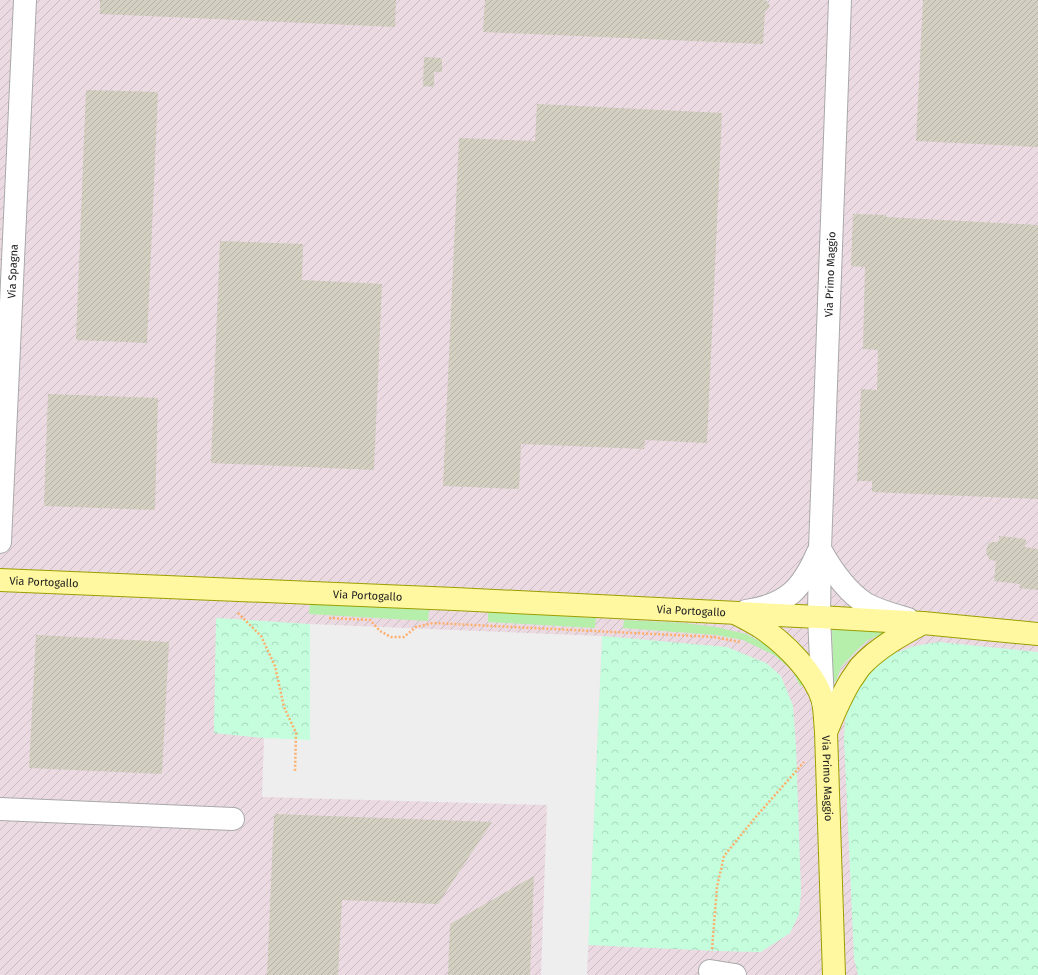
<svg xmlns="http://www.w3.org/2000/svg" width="1038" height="975" viewBox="0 0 1038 975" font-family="'Fira Sans',sans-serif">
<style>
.industrial{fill:url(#industrial-furrows)}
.grass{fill:#b5efab}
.park{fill:url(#park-crowns)}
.parking{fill:#eee}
.building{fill:url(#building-hatch)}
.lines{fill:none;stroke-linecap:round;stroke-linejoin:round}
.minor-casing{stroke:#a9a9a9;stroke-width:24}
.major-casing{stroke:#9c9f00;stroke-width:24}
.path{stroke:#ffaf6c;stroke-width:2.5;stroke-dasharray:2 2;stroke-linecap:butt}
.minor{stroke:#fff;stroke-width:22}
.major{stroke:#fff8a0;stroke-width:22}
.labels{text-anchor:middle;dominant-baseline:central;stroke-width:3;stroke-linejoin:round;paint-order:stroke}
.street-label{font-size:11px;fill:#222;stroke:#fff}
</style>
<defs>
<pattern id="industrial-furrows" width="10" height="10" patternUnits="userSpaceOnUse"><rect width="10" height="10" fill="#ecdae2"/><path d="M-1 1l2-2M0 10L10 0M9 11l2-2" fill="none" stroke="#cabbc2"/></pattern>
<pattern id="park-crowns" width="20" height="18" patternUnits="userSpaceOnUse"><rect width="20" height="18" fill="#c4fedd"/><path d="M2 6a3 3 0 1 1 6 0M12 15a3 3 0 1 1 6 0" fill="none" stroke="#a8d9bd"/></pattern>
<pattern id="building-hatch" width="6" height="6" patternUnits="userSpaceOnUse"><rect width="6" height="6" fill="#d3cfc1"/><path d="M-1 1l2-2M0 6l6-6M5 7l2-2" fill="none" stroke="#b5b1a6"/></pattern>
</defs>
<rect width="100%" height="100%" fill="#f2f2e8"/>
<!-- industrial -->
<path class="industrial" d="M0,0H1038V975H0Z"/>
<!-- grass -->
<path class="grass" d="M310,603L429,610L428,621L309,614Z
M488,612L596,618L595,628L488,622Z
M624,620L684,623L716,627L746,634L778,651L795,669L804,685L800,686L792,670L774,655L743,640L716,635L623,628Z
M832,624L889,631L868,640L857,650L841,667L836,681L834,682L833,681Z"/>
<!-- park -->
<path class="park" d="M216,618L310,624V741L264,738L214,733Z
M602,636L727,647L766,663L781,676L793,706L796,747L801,893L799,914L790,933L761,952L718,951L588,945Z
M939,642L1038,652V975H858L854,958L844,738L845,722L849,703L867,675L878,663L892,654L915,646Z"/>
<!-- parking -->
<path class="parking" d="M310,624L602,636L587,975H541L547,805L262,797L264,738L310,740Z"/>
<!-- building -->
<path class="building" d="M100,0H396L395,27L100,14Z
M485,0H765L768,2L770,6L769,8L765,12L763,44L483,32Z
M923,0H1038V147L916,141Z
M424,57L442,58V72H434V87L423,86Z
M86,90L158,92L147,343L76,340Z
M537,104L722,113L707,443L645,440L644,449L521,444L519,489L443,486L459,138L535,141Z
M853,214L886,215V217L1038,225V499L872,492V481H857L861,389L877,390L878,350L863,349L865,267L851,266Z
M220,241L303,244L302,280L382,284L374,470L211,463Z
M48,394L158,398L155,510L44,506Z
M999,536L1026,539L1025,547L1038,549V590L1019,588L1020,584L994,581L996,561L990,560L988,557L986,552L987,547L989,543L993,542H999Z
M36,635L169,642L162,774L29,768Z
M274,814L492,822L438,904L342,900L338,975H267Z
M534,876L530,975H448L450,924Z"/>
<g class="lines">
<defs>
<g id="minor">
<path id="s1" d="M0,542L25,0"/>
<path d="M820,549C831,569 846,591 866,604C879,611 894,615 908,619"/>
<path d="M746,611C787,605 802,589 818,552"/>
<path id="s2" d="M823,702L819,617L820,549L840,0"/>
<path d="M0,809L233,819"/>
<path d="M710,971L735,975"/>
</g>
<g id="major">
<path id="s3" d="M0,580L455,599L819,617L923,623L1038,634"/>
<path id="s4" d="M737,614C745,618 752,622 759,626C784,642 815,673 823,701C825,711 825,722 826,732L834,975"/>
<path d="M827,730C834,713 841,696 851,680C854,676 857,671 860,667C877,648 901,635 923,623"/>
</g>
</defs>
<!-- minor casing -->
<use href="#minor" class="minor-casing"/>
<!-- major casing -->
<use href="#major" class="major-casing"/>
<!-- path -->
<path class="path" d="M238,613L261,636L275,666L284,707L296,733L295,772
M329,618L370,620L380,631L391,637H404L416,627L433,623L714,637L740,642
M712,949L717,887L724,856L754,819L804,762"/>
<!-- minor -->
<use href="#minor" class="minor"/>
<!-- major -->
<use href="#major" class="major"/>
</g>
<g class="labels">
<!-- street labels -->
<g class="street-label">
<text stroke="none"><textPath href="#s1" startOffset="271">Via Spagna</textPath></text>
<text stroke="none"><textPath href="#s2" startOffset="428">Via Primo Maggio</textPath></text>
<text stroke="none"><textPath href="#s3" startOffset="44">Via Portogallo</textPath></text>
<text stroke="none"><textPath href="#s3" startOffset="368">Via Portogallo</textPath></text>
<text stroke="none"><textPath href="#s3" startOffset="692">Via Portogallo</textPath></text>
<text stroke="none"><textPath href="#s4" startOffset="203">Via Primo Maggio</textPath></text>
</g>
</g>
</svg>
